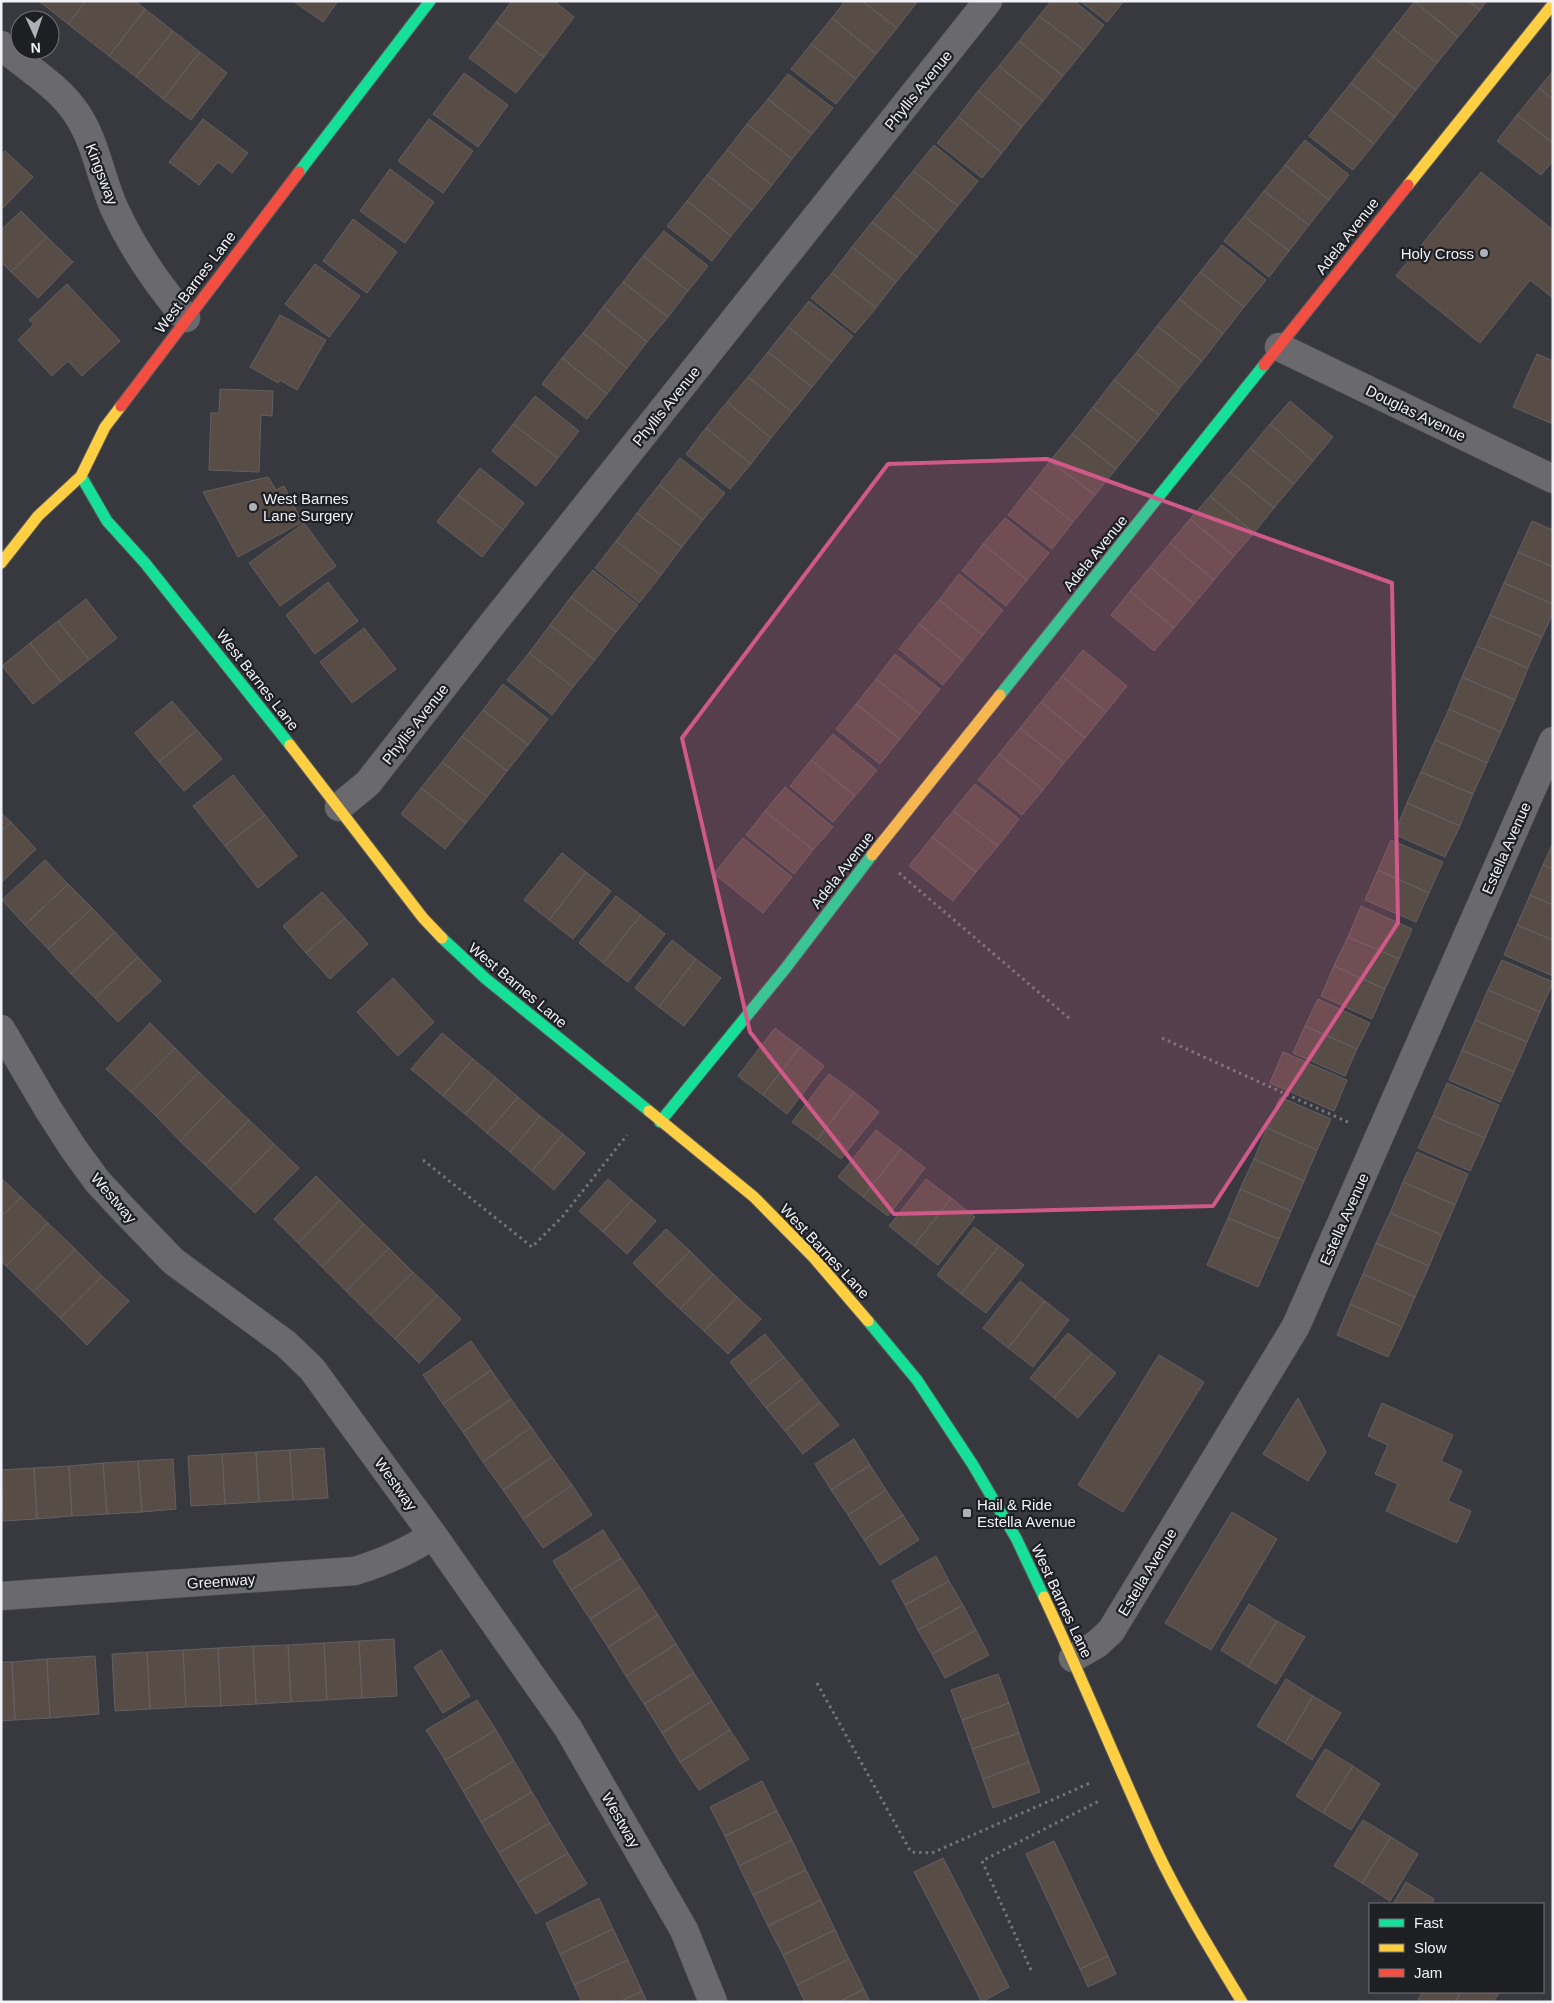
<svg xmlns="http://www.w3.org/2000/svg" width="1554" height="2003" viewBox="0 0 1554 2003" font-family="Arial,sans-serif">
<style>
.building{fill:#584c46;stroke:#626062}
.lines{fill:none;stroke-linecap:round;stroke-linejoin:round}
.street-casing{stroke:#57585c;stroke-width:29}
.fast-casing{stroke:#57585c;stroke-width:13}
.slow-casing{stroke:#57585c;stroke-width:13}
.jam-casing{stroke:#57585c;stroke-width:13}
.path{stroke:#75767a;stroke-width:3;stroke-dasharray:2.5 4;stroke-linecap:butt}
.street{stroke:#69696e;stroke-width:28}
.fast{stroke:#16e098;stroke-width:11}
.slow{stroke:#ffcf43;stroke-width:11}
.jam{stroke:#f24e42;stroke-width:11}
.marked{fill:#d0598a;fill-opacity:0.2;stroke:#d0598a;stroke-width:4;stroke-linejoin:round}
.poi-dot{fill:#b0b1b8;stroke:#1e1f23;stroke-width:2}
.labels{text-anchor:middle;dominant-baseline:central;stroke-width:4.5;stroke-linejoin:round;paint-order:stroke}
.street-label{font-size:15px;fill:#f1f2f9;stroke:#1e1f23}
.poi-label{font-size:15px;fill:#f1f2f9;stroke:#1e1f23;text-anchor:start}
</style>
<rect width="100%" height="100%" fill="#38393e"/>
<!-- building -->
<path class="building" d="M39,1H86L68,24Z
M86,1H135L145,9L109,56L68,24Z
M293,1H338L323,22Z
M512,1H554L574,17L544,57L496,22Z
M845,1H862L897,28L876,54L832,18Z
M862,1H915L917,2L897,28Z
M1051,1H1074L1104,25L1084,50L1039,16Z
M1080,1H1124L1107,22Z
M1415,1H1468L1480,10L1458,37Z
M1468,1H1487L1480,10Z
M1414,2L1458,37L1437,63L1393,29Z
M145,9L173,31L136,77L109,56Z
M1039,16L1084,50L1063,76L1019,41Z
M832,18L876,54L856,79L811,44Z
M496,22L544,57L516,93L469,58Z
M1393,29L1437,63L1416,90L1372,56Z
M173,31L200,52L163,99L136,77Z
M1019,41L1063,76L1043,101L999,66Z
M811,44L856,79L836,104L791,69Z
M200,52L227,73L191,120L163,99Z
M1372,56L1416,90L1395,117L1351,83Z
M999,66L1043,101L1022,127L978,91Z
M1553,71V100L1539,88Z
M464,73L508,105L478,147L433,114Z
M788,74L833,108L812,134L768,99Z
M1351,83L1395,117L1374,144L1330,109Z
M1539,88L1553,100V143L1517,115Z
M978,91L1022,127L1002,153L958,117Z
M768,99L812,134L792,159L747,124Z
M1330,109L1374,144L1353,170L1309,136Z
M1517,115L1553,143V161L1541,175L1497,141Z
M958,117L1002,153L982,178L937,143Z
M203,119L248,153L232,173L218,162L199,185L169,162Z
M429,119L473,151L443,193L398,161Z
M747,124L792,159L772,185L727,150Z
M1305,140L1349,175L1329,200L1285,165Z
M934,145L978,181L958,206L913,171Z
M727,150L772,185L752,210L707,175Z
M5,151L33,177L1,210V154Z
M1285,165L1329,200L1309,225L1264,191Z
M390,169L434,202L405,243L360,211Z
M913,171L958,206L937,232L893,196Z
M1481,172L1553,230V298L1530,280L1480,343L1396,276Z
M707,175L752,210L731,236L687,201Z
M1264,191L1309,225L1289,251L1244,216Z
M893,196L937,232L917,257L872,222Z
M687,201L731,236L712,261L667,226Z
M21,211L47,237L11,272L1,262V230Z
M1244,216L1289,251L1269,277L1224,241Z
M353,219L397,252L367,293L323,261Z
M872,222L917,257L896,282L852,247Z
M664,231L708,266L688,291L643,256Z
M47,237L73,262L38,298L11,272Z
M1222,245L1266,280L1244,307L1200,272Z
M852,247L896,282L876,308L832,273Z
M643,256L688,291L668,317L623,282Z
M315,264L360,296L329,337L285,304Z
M1200,272L1244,307L1223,334L1179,299Z
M832,273L876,308L855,333L811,298Z
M623,282L668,317L647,342L603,307Z
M67,284L120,341L82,376L68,361L52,376L18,340L34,324L29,320Z
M1179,299L1223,334L1202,361L1157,326Z
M809,301L853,336L832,362L788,327Z
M603,307L647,342L627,368L583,333Z
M280,315L326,340L297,390L280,380L278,383L250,367Z
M1157,326L1202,361L1180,388L1136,353Z
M788,327L832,362L812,387L768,352Z
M583,333L627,368L607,394L562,358Z
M768,352L812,387L792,412L748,377Z
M1136,353L1180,388L1159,415L1114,380Z
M1537,354L1553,361V424L1513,407Z
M562,358L607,394L587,419L542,384Z
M748,377L792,412L771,438L727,402Z
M1114,380L1159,415L1138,442L1093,407Z
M220,389L273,391L272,416L261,415L259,472L209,470L211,413H219Z
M535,396L579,431L558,458L513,424Z
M1290,401L1333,437L1313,461L1270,424Z
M727,402L771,438L751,464L706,428Z
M1093,407L1138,442L1116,469L1072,434Z
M513,424L558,458L536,486L492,451Z
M1270,424L1313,461L1294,484L1250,448Z
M706,428L751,464L730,489L686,454Z
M1072,434L1116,469L1095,495L1050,461Z
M1250,448L1294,484L1274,508L1230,472Z
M680,458L725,493L703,520L659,485Z
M1050,461L1095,495L1073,522L1029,488Z
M480,468L524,503L503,530L458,495Z
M1230,472L1274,508L1254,533L1210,496Z
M268,477L276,490L284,486L302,522L238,557L203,492Z
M659,485L703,520L682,547L637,513Z
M1029,488L1073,522L1052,549L1008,515Z
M458,495L503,530L482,557L437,522Z
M1210,496L1254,533L1234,556L1190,519Z
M637,513L682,547L661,575L616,541Z
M1005,518L1049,553L1027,580L983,544Z
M1190,519L1234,556L1214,580L1170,543Z
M1532,521L1553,530V567L1518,552Z
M304,523L336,566L280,606L249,563Z
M616,541L661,575L639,603L595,568Z
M1170,543L1214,580L1194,604L1150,567Z
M983,544L1027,580L1006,606L962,571Z
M1518,552L1553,567V604L1504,583Z
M1150,567L1194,604L1174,628L1130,591Z
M593,570L638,605L616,632L571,597Z
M959,574L1003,610L983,635L939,600Z
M328,582L358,621L315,654L286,615Z
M1504,583L1553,604V613L1542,637L1490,615Z
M1130,591L1174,628L1154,651L1111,615Z
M571,597L616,632L595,660L550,625Z
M86,599L117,638L89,660L58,621Z
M939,600L983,635L963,660L919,624Z
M1490,615L1542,637L1528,668L1476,646Z
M58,621L89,660L61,682L30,643Z
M919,624L963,660L943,685L899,649Z
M550,625L595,660L573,687L529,653Z
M364,628L396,669L352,703L320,662Z
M30,643L61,682L33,704L2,666Z
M1476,646L1528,668L1515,700L1462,677Z
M1083,650L1127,686L1106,712L1062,676Z
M529,653L573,687L552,715L507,680Z
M895,654L940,689L920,714L876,679Z
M1062,676L1106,712L1085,738L1041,702Z
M1462,677L1515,700L1501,732L1449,709Z
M876,679L920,714L900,739L856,704Z
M503,684L548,719L528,745L483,710Z
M172,701L197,730L159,762L135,733Z
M1041,702L1085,738L1064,763L1020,728Z
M856,704L900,739L880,764L836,729Z
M1449,709L1501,732L1487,763L1435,740Z
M483,710L528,745L507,771L462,736Z
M1020,728L1064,763L1043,790L999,754Z
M197,730L222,759L184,791L159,762Z
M833,734L877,770L855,796L811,760Z
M462,736L507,771L487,797L442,762Z
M1435,740L1487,763L1473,794L1421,772Z
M999,754L1043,790L1022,815L978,780Z
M811,760L855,796L833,822L790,786Z
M442,762L487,797L466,823L421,788Z
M1421,772L1473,794L1460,826L1407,803Z
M233,775L265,815L225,846L193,806Z
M975,784L1019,819L998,846L953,811Z
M785,787L833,827L813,850L765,811Z
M421,788L466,823L445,849L401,814Z
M1407,803L1460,826L1445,857L1394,834Z
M765,811L813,850L794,874L746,835Z
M953,811L998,846L976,872L932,837Z
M1,813L11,822L1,832Z
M265,815L297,856L258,888L225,846Z
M11,822L36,849L1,883V832Z
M932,837L976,872L953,901L909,866Z
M743,838L792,877L763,913L714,874Z
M1391,840L1443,862L1429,893L1378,870Z
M1553,843V869L1543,865Z
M562,853L586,872L549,920L524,900Z
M45,860L68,884L25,925L2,900Z
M1543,865L1553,869V905L1530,895Z
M1378,870L1429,893L1416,922L1365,900Z
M586,872L611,891L573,939L549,920Z
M68,884L92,908L48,949L25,925Z
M322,892L345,918L306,953L283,926Z
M1530,895L1553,905V940L1517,925Z
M616,896L641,915L603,963L579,943Z
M1361,906L1412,929L1399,959L1348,937Z
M92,908L115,932L71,974L48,949Z
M641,915L665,934L628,982L603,963Z
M345,918L368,944L330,979L306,953Z
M1517,925L1553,940V976L1504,955Z
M115,932L138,957L95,998L71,974Z
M1348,937L1399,959L1385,989L1334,966Z
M672,940L696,959L659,1007L635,988Z
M138,957L161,981L118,1022L95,998Z
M696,959L721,978L684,1026L659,1007Z
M1502,960L1553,982L1540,1012L1488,990Z
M1334,966L1385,989L1372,1019L1321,996Z
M393,978L434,1022L398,1056L357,1012Z
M1488,990L1540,1012L1527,1042L1475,1020Z
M1318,999L1370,1023L1357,1049L1305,1026Z
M1475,1020L1527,1042L1514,1072L1462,1050Z
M150,1023L175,1048L131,1092L106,1069Z
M1305,1026L1357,1049L1345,1076L1293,1053Z
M775,1028L800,1047L763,1095L738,1076Z
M442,1033L473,1059L443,1096L411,1069Z
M800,1047L824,1066L787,1114L763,1095Z
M175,1048L199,1072L156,1116L131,1092Z
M1462,1050L1514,1072L1500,1102L1449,1080Z
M1283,1052L1347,1080L1334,1111L1270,1083Z
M473,1059L496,1078L465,1114L443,1096Z
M199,1072L224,1096L180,1141L156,1116Z
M829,1074L854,1092L817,1140L792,1122Z
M496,1078L518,1097L487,1133L465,1114Z
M1447,1083L1499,1105L1485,1138L1433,1116Z
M854,1092L879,1112L841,1159L817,1140Z
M224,1096L249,1120L205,1165L180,1141Z
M518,1097L540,1116L510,1152L487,1133Z
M1280,1097L1331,1119L1317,1150L1267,1128Z
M540,1116L563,1134L532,1171L510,1152Z
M1433,1116L1485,1138L1470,1171L1418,1148Z
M249,1120L274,1144L230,1189L205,1165Z
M1267,1128L1317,1150L1304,1181L1254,1159Z
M876,1130L901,1149L863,1197L838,1177Z
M563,1134L585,1153L554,1190L532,1171Z
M274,1144L299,1168L255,1213L230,1189Z
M901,1149L925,1168L888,1216L863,1197Z
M1417,1152L1468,1174L1455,1205L1403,1182Z
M1254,1159L1304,1181L1291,1211L1240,1189Z
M316,1176L340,1200L298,1243L274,1219Z
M1,1178L21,1197L1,1217Z
M608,1179L632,1200L603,1232L579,1211Z
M926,1179L951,1198L914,1246L889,1226Z
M1403,1182L1455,1205L1442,1235L1390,1213Z
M1240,1189L1291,1211L1279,1239L1228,1218Z
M21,1197L48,1223L6,1266L1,1261V1217Z
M951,1198L975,1217L938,1265L914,1246Z
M340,1200L364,1224L322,1267L298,1243Z
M632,1200L656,1221L627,1254L603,1232Z
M1390,1213L1442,1235L1429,1266L1376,1243Z
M1228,1218L1279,1239L1258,1287L1207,1265Z
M48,1223L75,1249L33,1292L6,1266Z
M364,1224L389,1248L346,1291L322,1267Z
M974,1227L999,1246L961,1294L937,1275Z
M666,1229L690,1251L656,1286L633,1263Z
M1376,1243L1429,1266L1415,1297L1363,1274Z
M999,1246L1024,1265L986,1313L961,1294Z
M389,1248L413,1272L370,1315L346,1291Z
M75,1249L102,1276L60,1318L33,1292Z
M690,1251L713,1274L680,1309L656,1286Z
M413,1272L437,1295L395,1339L370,1315Z
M713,1274L737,1297L704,1331L680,1309Z
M1363,1274L1415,1297L1402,1327L1350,1304Z
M102,1276L129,1301L87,1345L60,1318Z
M1020,1281L1045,1301L1008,1348L983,1328Z
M437,1295L461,1319L419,1363L395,1339Z
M737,1297L761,1319L728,1354L704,1331Z
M1045,1301L1069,1320L1033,1367L1008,1348Z
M1350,1304L1402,1327L1388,1357L1337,1335Z
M1068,1333L1092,1353L1054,1398L1030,1378Z
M765,1334L784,1357L748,1385L730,1362Z
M471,1341L491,1370L443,1404L423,1375Z
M1092,1353L1116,1373L1078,1418L1054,1398Z
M1159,1355L1204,1382L1123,1512L1078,1485Z
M784,1357L802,1379L766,1408L748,1385Z
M491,1370L511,1399L463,1432L443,1404Z
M802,1379L820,1402L785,1431L766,1408Z
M1298,1398L1326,1452L1308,1481L1263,1454Z
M511,1399L531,1427L483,1462L463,1432Z
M820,1402L839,1425L803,1454L785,1431Z
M1382,1403L1453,1435L1441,1461L1462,1471L1448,1501L1471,1511L1457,1543L1386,1511L1398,1484L1375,1474L1388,1445L1368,1436Z
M531,1427L552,1457L503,1490L483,1462Z
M854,1439L870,1465L831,1490L815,1464Z
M324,1448L328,1498L293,1500L290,1450Z
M290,1450L293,1500L259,1502L256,1452Z
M256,1452L259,1502L225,1504L222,1454Z
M222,1454L225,1504L191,1506L188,1456Z
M552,1457L572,1485L523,1519L503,1490Z
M173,1459L176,1509L142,1512L138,1461Z
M138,1461L142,1512L107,1514L103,1463Z
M103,1463L107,1514L72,1516L69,1466Z
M870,1465L886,1490L848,1515L831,1490Z
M69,1466L72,1516L37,1519L34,1468Z
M34,1468L37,1519L3,1521L1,1470Z
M572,1485L592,1515L543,1548L523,1519Z
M886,1490L903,1515L864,1540L848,1515Z
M1232,1512L1277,1539L1211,1650L1165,1623Z
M903,1515L919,1540L880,1565L864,1540Z
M603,1530L621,1558L571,1590L553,1561Z
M936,1556L949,1581L905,1605L892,1581Z
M621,1558L640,1587L590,1619L571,1590Z
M949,1581L963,1605L918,1630L905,1605Z
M640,1587L658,1615L608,1647L590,1619Z
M1249,1604L1277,1621L1248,1667L1221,1650Z
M963,1605L976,1630L932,1654L918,1630Z
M658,1615L676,1644L626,1676L608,1647Z
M1277,1621L1305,1637L1276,1684L1248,1667Z
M976,1630L989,1655L945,1678L932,1654Z
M394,1639L397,1696L362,1698L359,1641Z
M359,1641L362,1698L327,1700L324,1643Z
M324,1643L327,1700L291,1702L288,1645Z
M676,1644L694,1673L644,1704L626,1676Z
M288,1645L291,1702L256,1704L253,1646Z
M253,1646L256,1704L221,1706L218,1648Z
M218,1648L221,1706L186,1707L183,1650Z
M183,1650L186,1707L150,1709L147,1652Z
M441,1650L470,1696L443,1713L414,1667Z
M147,1652L150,1709L115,1711L112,1654Z
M95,1656L99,1714L50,1718L47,1659Z
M47,1659L50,1718L15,1720L12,1662Z
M1,1662H12L15,1720L1,1721Z
M694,1673L712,1701L662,1733L644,1704Z
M998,1674L1009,1703L962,1720L951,1690Z
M1286,1679L1313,1696L1285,1743L1257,1726Z
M1313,1696L1341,1713L1312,1760L1285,1743Z
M477,1700L496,1730L445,1760L426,1730Z
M712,1701L730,1730L680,1762L662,1733Z
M1009,1703L1019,1733L972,1749L962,1720Z
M496,1730L514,1761L463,1791L445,1760Z
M730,1730L749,1759L699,1790L680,1762Z
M1019,1733L1029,1762L983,1779L972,1749Z
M1325,1749L1353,1766L1323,1813L1296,1796Z
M514,1761L532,1792L481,1822L463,1791Z
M1029,1762L1040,1792L993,1808L983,1779Z
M1353,1766L1380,1784L1351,1830L1323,1813Z
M762,1781L777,1811L725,1836L710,1807Z
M532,1792L550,1823L499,1853L481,1822Z
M777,1811L792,1840L739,1866L725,1836Z
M1363,1820L1391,1837L1362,1883L1334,1866Z
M550,1823L568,1853L517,1883L499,1853Z
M1391,1837L1418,1854L1390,1901L1362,1883Z
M792,1840L806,1870L753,1895L739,1866Z
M1054,1841L1108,1956L1080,1969L1026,1854Z
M568,1853L587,1884L536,1914L517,1883Z
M943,1858L1009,1987L982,2002L914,1872Z
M806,1870L821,1900L768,1926L753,1895Z
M1406,1882L1434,1899L1431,1904H1393Z
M599,1898L613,1929L560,1954L546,1923Z
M821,1900L835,1930L783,1955L768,1926Z
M613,1929L628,1960L574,1985L560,1954Z
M835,1930L849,1959L797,1985L783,1955Z
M1108,1956L1116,1974L1088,1987L1080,1969Z
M849,1959L864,1989L839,2002H805L797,1985Z
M628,1960L642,1991L619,2002H582L574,1985Z
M864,1989L870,2002H839Z
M642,1991L647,2002H619Z
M1423,1992H1461L1455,2002H1422L1418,1999Z
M1461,1992H1500L1493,2002H1455Z"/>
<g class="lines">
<defs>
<path id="street" d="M1,45C26,68 58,85 77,114C96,142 101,180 115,210C133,249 158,285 186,318
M1279,347L1553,479
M339,807L368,783L486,632L988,1
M1,1029L48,1109L73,1148L97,1181L124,1210L173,1261L286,1344L312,1369L433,1535L568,1728L684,1930L713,2002
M1,1596L355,1571C384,1562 408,1552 433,1535
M1073,1658L1097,1644L1111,1631L1296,1326L1553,741"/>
<path id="fast" d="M299,172L430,1
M81,476L107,521L145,563L290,745
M1000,695L1264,365
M442,938L486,979L649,1111
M660,1122L785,969L872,855
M868,1321L917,1380L973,1465L1016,1538L1044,1597"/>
<path id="slow" d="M1408,185L1553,4
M1,563L38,516L81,476L105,427L121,406
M290,745L423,918L442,938
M872,855L1000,695
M649,1111L754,1197L814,1258L868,1321
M1044,1597C1083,1680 1117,1764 1155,1847C1180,1900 1211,1951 1242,2002"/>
<path id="jam" d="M1264,365L1408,185
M121,406L299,172"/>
</defs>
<!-- street casing -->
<use href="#street" class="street-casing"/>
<!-- fast casing -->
<use href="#fast" class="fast-casing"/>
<!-- slow casing -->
<use href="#slow" class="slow-casing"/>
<!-- jam casing -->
<use href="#jam" class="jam-casing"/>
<!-- path -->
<path class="path" d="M899,873L1070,1019
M1162,1038L1350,1123
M423,1160L532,1247L563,1216L627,1135
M817,1683L911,1852L932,1853L1090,1783
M1031,1970L982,1861L1099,1801"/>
<!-- street -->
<use href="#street" class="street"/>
<!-- fast -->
<use href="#fast" class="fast"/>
<!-- slow -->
<use href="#slow" class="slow"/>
<!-- jam -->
<use href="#jam" class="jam"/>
</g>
<!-- marked area -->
<path class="marked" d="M1047,459L1392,583L1398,923L1213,1206L894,1214L750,1032L682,738L888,464Z"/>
<!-- markers -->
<g class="poi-dot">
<circle cx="1484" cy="253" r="5"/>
<circle cx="253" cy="507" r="5"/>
<rect x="962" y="1508" width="10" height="10" rx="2.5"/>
</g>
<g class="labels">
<!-- street labels -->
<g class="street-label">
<text transform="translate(918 90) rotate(-51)">Phyllis Avenue</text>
<text transform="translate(102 174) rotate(69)">Kingsway</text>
<text transform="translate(1347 236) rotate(-52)">Adela Avenue</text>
<text transform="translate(195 282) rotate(-53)">West Barnes Lane</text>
<text transform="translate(666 406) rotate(-51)">Phyllis Avenue</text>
<text transform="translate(1416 413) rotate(26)">Douglas Avenue</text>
<text transform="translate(1095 553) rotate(-51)">Adela Avenue</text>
<text transform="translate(258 680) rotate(52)">West Barnes Lane</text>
<text transform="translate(415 724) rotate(-52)">Phyllis Avenue</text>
<text transform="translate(1506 848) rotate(-66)">Estella Avenue</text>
<text transform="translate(842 870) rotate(-52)">Adela Avenue</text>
<text transform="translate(518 985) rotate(40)">West Barnes Lane</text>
<text transform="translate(114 1198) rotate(49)">Westway</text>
<text transform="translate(1344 1219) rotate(-66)">Estella Avenue</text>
<text transform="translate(825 1251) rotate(47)">West Barnes Lane</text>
<text transform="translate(396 1484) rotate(54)">Westway</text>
<text transform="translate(1147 1572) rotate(-59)">Estella Avenue</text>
<text transform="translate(221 1581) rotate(-4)">Greenway</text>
<text transform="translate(1062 1601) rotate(65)">West Barnes Lane</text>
<text transform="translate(621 1820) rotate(60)">Westway</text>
</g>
<!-- poi labels -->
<g class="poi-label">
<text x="1474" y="253" text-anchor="end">Holy Cross</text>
<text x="263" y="498">West Barnes<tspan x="263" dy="17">Lane Surgery</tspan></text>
<text x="977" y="1504">Hail &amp; Ride<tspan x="977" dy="17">Estella Avenue</tspan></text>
</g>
</g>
<!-- border -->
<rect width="1554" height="2003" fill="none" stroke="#f1f2f9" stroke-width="5"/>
<!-- legend -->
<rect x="1369" y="1903" width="175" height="90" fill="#1e1f23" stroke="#727379"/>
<rect x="1379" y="1919" width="25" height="8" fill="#16e098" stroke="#727379"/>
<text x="1414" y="1928" font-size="15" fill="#f1f2f9">Fast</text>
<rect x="1379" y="1944" width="25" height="8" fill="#ffcf43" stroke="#727379"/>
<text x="1414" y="1953" font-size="15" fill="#f1f2f9">Slow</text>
<rect x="1379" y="1969" width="25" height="8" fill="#f24e42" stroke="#727379"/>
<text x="1414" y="1978" font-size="15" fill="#f1f2f9">Jam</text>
<!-- north arrow -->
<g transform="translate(35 35) rotate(177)"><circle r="24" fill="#1e1f23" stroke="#727379"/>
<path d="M0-4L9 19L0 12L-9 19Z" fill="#b0b1b8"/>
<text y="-8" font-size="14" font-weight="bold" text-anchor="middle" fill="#f1f2f9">N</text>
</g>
</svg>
